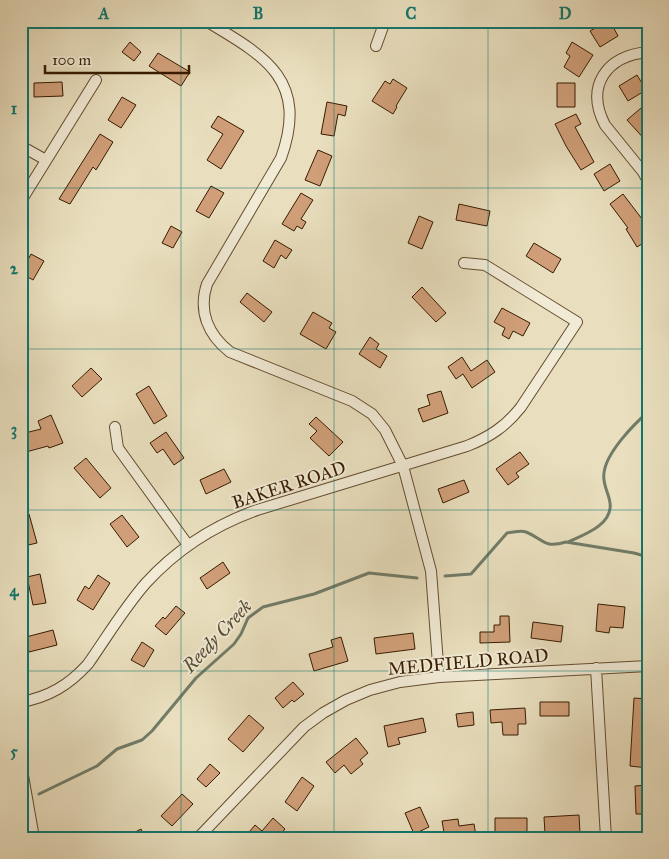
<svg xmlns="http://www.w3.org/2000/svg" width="669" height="859" viewBox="0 0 669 859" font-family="'IM FELL Great Primer',serif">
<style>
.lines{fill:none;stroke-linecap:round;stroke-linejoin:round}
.stream{stroke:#717c68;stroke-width:3}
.building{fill:#d09f79;stroke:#371b00}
.minor-casing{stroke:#644c30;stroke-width:12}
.minor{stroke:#f1ead5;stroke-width:10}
.grid{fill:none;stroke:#0f766e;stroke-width:1;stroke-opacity:0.55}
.labels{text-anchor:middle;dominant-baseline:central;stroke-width:4;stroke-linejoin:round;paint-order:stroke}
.street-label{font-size:18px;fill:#371b00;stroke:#f1ead5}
.water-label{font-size:19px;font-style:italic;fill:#544c34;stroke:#f1ead5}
.neatline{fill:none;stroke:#0f766e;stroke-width:2}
.grid-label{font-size:16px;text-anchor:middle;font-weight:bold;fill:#0f766e}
</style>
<rect width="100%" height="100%" fill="#e9dfbe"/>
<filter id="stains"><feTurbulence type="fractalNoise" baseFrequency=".004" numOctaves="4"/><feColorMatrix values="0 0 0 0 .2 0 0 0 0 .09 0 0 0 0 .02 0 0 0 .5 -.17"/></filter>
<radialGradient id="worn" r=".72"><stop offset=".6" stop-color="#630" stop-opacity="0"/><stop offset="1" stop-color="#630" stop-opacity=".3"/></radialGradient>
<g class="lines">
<!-- stream -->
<path class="stream" d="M568,542C583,535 613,525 610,503C609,493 602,484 604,473C606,453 633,425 648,412
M445,576L471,574L507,533C512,532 521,530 526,532C544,539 543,549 566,542L634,553L648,557
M39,794L97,766L117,749L142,740L152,731L196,678L234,644L241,634L248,618L263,607L314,594L369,573L417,578"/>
</g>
<!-- building -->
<path class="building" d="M607,21H610L618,36L600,47L590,31Z
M130,42L141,52L134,61L122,52Z
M572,42L593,55L579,77L564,67L570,56L566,53Z
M158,53L190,72L181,86L149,66Z
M637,75L646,90L628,101L619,86Z
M393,79L407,88L396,106L397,107L393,114L372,101L385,81L390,84Z
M62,82L63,96L34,97V83Z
M557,83H575V107H557Z
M122,97L136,105L121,128L108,120Z
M327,102L347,106L345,116L338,114L334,136L321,134Z
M641,108L648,116V143L627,120Z
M576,114L581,124L575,127L594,162L581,170L566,146L555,124Z
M218,116L244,131L221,169L207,160L223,134L211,127Z
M100,134L113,142L96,170L93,167L70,204L59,199Z
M318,150L332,156L320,186L305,180Z
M610,164L620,181L604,191L594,174Z
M211,186L224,193L209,218L196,211Z
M301,193L313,200L301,219L306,222L302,229L297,226L294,231L282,224Z
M623,194L642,219L644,217L648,223V240L637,247L626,229L628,228L610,204Z
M459,204L490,211L487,226L456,220Z
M419,216L433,222L422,249L408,243Z
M171,226L182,232L173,248L162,243Z
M275,240L292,250L286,259L281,255L274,268L263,261Z
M534,243L561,259L553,273L526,256Z
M31,254L44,261L33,280L21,273Z
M422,287L446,313L436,322L412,297Z
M247,293L272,312L264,322L240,302Z
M502,308L530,323L523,336L513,331L509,339L502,335L505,328L494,322Z
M313,312L332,323L329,328L336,332L326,349L300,334Z
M370,337L379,344L376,349L387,356L380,368L359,354Z
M462,357L471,371L487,360L495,372L472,388L463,374L456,379L448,367Z
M91,368L102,379L82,397L72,386Z
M149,386L167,416L154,424L136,394Z
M441,391L448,413L423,422L418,409L430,405L427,395Z
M51,415L63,443L49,448L48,446L26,452L21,434L41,429L38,421Z
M316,417L343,442L329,456L310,438L317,431L309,424Z
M166,432L184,458L174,465L163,449L157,453L150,443Z
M520,452L529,464L516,473L519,477L508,485L496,469Z
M86,458L111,488L100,498L74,468Z
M224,469L231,482L206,494L200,480Z
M464,480L469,492L443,503L438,489Z
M29,514L37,543L24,546L21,537V516Z
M122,515L139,537L127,547L110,524Z
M223,562L230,573L207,589L200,578Z
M40,574L46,603L33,605L27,577Z
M98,575L110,583L93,610L77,600L85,586L89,589Z
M598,604L625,607L623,628L610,627L609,633L596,631Z
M176,606L185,613L166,635L155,626L163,617L165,619Z
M500,616H509L510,642L480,643V632H494V625H500Z
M533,622L563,626L561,642L531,638Z
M53,630L57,645L29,652L26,637Z
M413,633L415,649L376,654L374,638Z
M341,637L348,661L314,671L309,654L333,647L331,640Z
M142,642L154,650L144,667L131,660Z
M293,682L304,694L294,702L292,700L283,708L275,698Z
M634,698L647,699L646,714H648V723L645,749H648V768L630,766Z
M540,702H569V716H540Z
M525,708L526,724H518V735H503L502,722L491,723L490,710Z
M473,712L474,725L458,727L456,714Z
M249,715L264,728L243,752L228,739Z
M423,718L426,732L398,738L400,744L388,747L384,726Z
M356,738L368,753L360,760L363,764L351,774L344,765L335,773L326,762Z
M210,764L220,773L206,787L197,779Z
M302,777L314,786L297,811L285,802Z
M647,785L648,814H636L635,786Z
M182,794L193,804L172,826L161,816Z
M420,807L429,827L414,834L405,813Z
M579,815L580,833L545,834L544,817Z
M273,818L285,829L277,838H244L255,825L262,831Z
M495,818H527V833H495Z
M458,819L459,826L474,824L476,836L445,838L442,821Z
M141,829L145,838H124Z"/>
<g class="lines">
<defs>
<path id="minor" d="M206,21C265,56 309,80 281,158L207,284C198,311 208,335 230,352L352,401L372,414L385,430L403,466L431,571L439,677
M376,46L385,21
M648,52C606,56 585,86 605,125L643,172L648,181
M21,146L46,160
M21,201L96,80
M115,427L118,448L188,545
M596,668L606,838
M21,702C49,697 69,685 88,664C107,637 124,608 146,583C177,549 215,525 257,510L467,446C490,437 506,426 521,407L577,322L485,265L464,263
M21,764L34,838
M198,838L304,727L323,713L346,700L370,690L400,682L439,677L648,666"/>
</defs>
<!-- minor casing -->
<use href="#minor" class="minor-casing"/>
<!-- minor -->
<use href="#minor" class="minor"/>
</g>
<!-- grid -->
<path class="grid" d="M181,21V838M334,21V838M488,21V838M21,188H648M21,349H648M21,510H648M21,671H648"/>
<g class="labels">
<!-- street labels -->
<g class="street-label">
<text transform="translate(289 485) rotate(-18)">BAKER ROAD</text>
<text transform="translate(468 662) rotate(-5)">MEDFIELD ROAD</text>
</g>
<!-- water labels -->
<g class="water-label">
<text transform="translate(217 636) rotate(-47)">Reedy Creek</text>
</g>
</g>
<!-- margin -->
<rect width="669" height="859" fill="none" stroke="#e9dfbe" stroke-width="55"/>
<!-- scale -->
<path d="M45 65v8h144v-8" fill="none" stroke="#371b00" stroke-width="2.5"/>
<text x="52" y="65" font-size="15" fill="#371b00" stroke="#f1ead5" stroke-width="4" paint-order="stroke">100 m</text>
<rect x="28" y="28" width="614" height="804" class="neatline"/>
<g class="grid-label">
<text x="104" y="19">A</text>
<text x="258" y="19">B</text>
<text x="411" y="19">C</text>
<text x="565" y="19">D</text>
<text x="14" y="114">1</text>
<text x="14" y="274">2</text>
<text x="14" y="435">3</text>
<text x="14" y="596">4</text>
<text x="14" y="757">5</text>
</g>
<rect width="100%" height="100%" filter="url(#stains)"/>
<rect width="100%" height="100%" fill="url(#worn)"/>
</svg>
